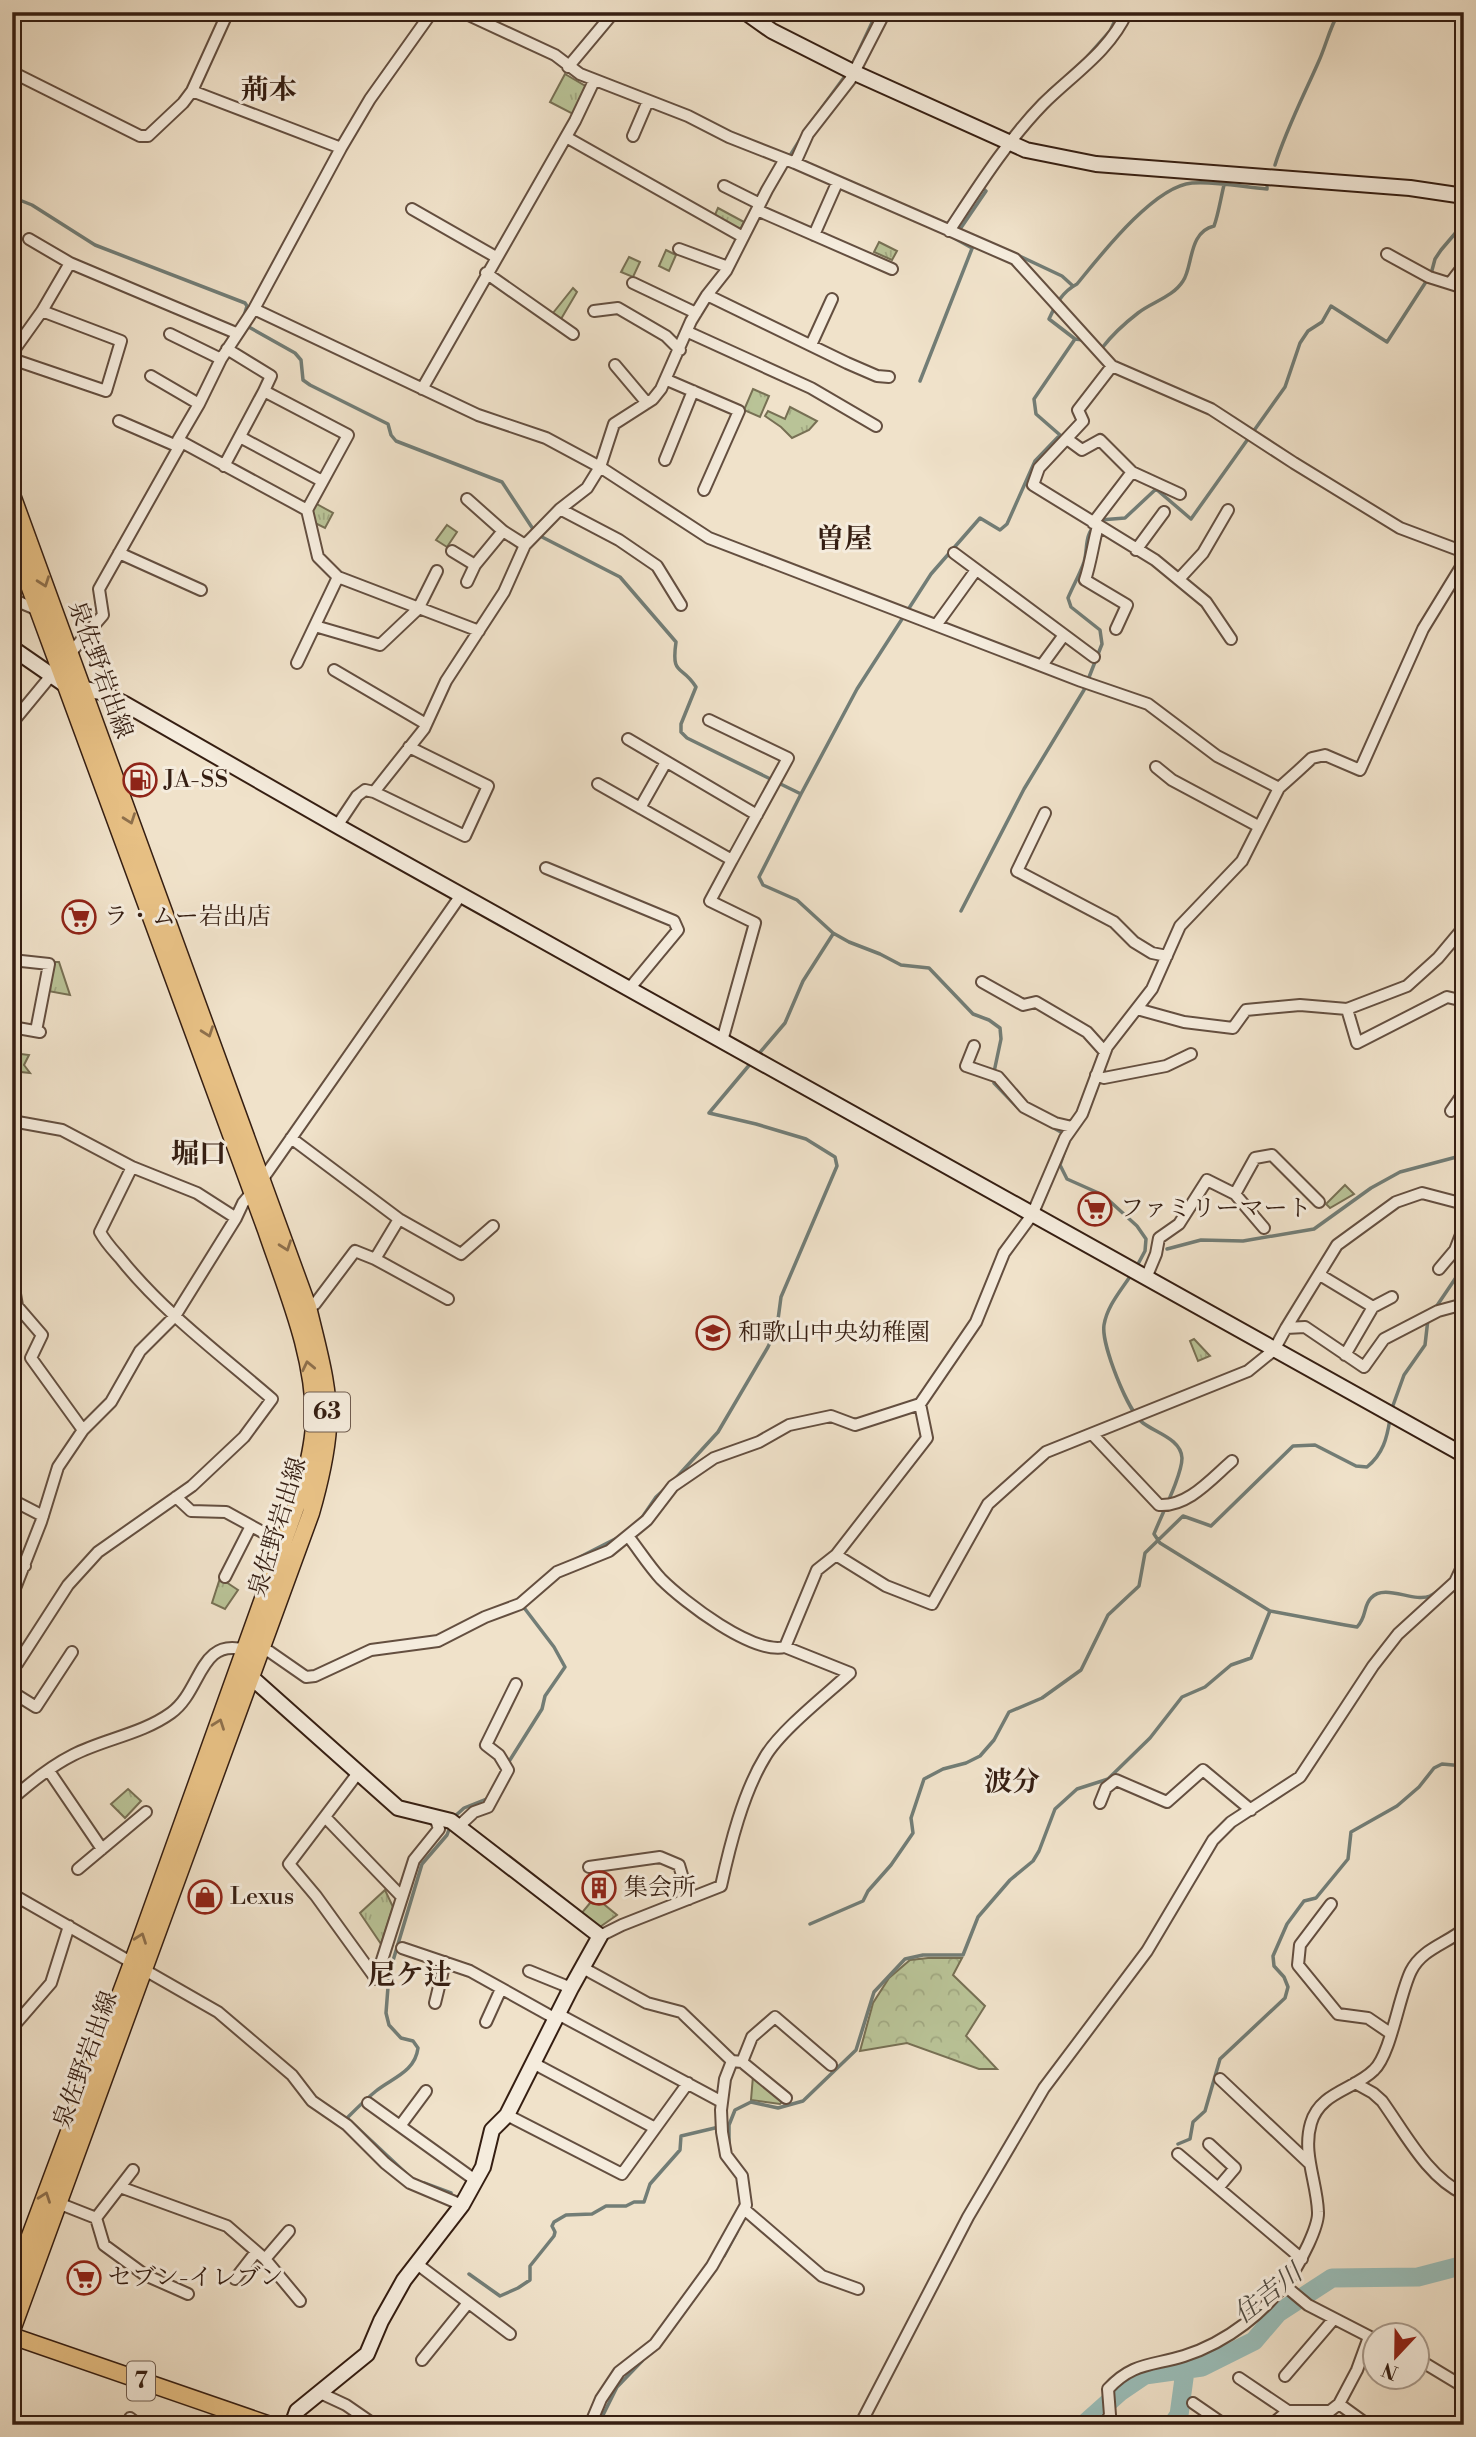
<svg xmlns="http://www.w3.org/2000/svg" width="1476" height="2437" viewBox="0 0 1476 2437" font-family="'Libre Bodoni','Noto Serif JP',serif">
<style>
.forest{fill:url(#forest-crowns);stroke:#777054;stroke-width:2}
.park{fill:url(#park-tufts);stroke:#777054;stroke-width:2}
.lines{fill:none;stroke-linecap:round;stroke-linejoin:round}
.stream{stroke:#727d76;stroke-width:3.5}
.river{stroke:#9abdb8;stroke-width:19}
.street-casing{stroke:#644f40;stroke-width:14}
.secondary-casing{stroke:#351e12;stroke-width:18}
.primary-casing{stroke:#351e12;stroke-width:19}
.street{stroke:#f5ecdd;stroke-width:10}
.secondary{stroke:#f5ecdd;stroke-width:14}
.primary{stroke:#e8c185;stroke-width:16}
.oneway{stroke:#8e704c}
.labels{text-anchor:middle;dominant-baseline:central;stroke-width:6;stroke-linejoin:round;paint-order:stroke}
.shield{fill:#f5ecdd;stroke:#6f5c4f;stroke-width:2}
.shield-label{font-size:23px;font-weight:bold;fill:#351e12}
.street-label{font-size:24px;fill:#351e12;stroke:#f5ecdd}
.poi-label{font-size:24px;fill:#351e12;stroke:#f5ecdd;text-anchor:start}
.water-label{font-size:26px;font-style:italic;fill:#534e44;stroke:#f5ecdd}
.quarter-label{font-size:28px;font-weight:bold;fill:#351e12;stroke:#f5ecdd}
</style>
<defs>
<pattern id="forest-crowns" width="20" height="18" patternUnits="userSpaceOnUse" patternTransform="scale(1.75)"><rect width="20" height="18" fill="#b9c397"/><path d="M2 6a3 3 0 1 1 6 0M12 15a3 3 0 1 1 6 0" fill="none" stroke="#a0a781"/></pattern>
<pattern id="park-tufts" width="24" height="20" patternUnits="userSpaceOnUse" patternTransform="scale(1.75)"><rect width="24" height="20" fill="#b9c397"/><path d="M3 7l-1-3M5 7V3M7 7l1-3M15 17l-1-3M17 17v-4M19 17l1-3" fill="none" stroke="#a0a781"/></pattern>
</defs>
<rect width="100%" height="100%" fill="#f0e2ca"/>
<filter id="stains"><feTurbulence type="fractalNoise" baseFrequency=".00286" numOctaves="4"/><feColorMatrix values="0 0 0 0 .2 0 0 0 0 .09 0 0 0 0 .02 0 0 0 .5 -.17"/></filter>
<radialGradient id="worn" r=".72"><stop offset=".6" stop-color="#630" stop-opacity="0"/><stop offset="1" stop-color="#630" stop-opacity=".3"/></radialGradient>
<!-- forest -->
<path class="forest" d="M928,1958H962L953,1975L985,2006L966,2036L997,2069H979L907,2043L860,2051L873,2003L889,1978L910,1960Z"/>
<!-- park -->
<path class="park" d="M565,74L587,87L573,114L550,102Z
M718,208L744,222L740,230L714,217Z
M879,242L897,251L892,260L874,252Z
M666,250L676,255L669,271L659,266Z
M629,257L640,262L633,277L621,272Z
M573,288L577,292L561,319L553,313Z
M753,389L769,396L760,417L744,410Z
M790,407L817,421L809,430L792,438L781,427L765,416L768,411L785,419Z
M315,503L333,513L325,528L313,522L311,513Z
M447,525L457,532L447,547L436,540Z
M53,962H59L70,995L48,991Z
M13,1053L29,1055L24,1065L30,1073L12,1071Z
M1345,1185L1354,1194L1330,1208L1326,1204Z
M1194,1339L1210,1356L1198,1361L1190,1341Z
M220,1578L238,1590L225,1609L212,1603Z
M128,1789L141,1801L125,1818L111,1804Z
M385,1890L393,1907L381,1944L360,1913Z
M595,1897L617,1915L597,1929L580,1915Z
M753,2076L783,2101L780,2104L751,2100Z"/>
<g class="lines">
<!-- stream -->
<path class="stream" d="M1088,56L1110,31L1119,12
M853,63L877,12
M1049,91L1062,80
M807,128L848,72
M791,154L801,138
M1275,165C1286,130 1303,97 1318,63C1326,46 1329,29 1339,12
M12,197L32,205L95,245L245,303L247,306L244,316
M972,248L954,238L986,191L980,186
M1013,253L1062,276L1073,286
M247,326L295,353L301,360L303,380L310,385L388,424L391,435L396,441L502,482L533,529L542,537L620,577L676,642C671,677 682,664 696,687L681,724V732L687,738L801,794L759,877L763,885L797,900L833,933L849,942L880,954L901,965L929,968L973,1014L989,1020L1000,1028L1001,1039L994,1072
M1075,339L1049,319C1056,304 1062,292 1077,284C1100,256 1154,186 1192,183C1216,181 1243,187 1267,189V187
M1100,347L1102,348C1112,335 1125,323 1138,313C1152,302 1173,297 1183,281C1193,267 1188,232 1214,226C1218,216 1221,197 1224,185
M920,381L973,246
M1100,520L1125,518L1156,489L1191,519L1285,387L1300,343L1308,331L1322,322L1331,306L1387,342L1431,274L1435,259L1441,250L1464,223
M801,794L857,689L931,574L980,518L1000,530L1007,524L1035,461L1060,435L1036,414L1034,399L1075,339L1083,340
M961,911L1024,789L1084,690L1102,644L1100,630L1071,607L1068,598C1073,586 1080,574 1084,562C1088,549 1084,536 1095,525
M756,1057L785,1023L803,981L833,934
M994,1079V1083L1020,1110
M1052,1127L1066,1135
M1065,1150L1060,1165L1067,1179L1103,1195L1137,1226L1146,1239L1145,1251L1138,1264
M1167,1249L1201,1240L1243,1241L1314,1229L1371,1188L1400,1172L1464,1155
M1129,1278C1119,1293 1107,1307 1104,1325C1101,1344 1128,1412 1143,1423C1156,1433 1181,1439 1182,1458C1182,1475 1161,1516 1154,1534L1160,1543L1270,1611L1345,1625L1357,1627C1367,1617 1363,1606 1371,1598C1385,1583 1413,1603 1430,1596C1433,1595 1436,1592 1439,1590
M1434,1310L1457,1276L1464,1272
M1391,1411L1404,1375L1425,1345L1428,1319
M675,1479L718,1432L768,1347L777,1327L781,1297L837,1166L835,1157L806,1139L756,1124L709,1113L751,1063
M641,1519L656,1497L667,1487
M576,1559L619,1537
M1463,1584L1464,1585
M508,1763L542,1709L545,1696L565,1667L554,1647L522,1605
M454,1817L464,1808L489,1798
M810,1924L863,1901L868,1891L891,1865L913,1833L911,1818L924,1779L943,1769L966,1763L980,1756L994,1740L1009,1712L1042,1698L1081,1670L1108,1615L1139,1586L1145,1553L1183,1516L1211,1526L1293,1446L1315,1445L1356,1466L1367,1467C1383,1454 1387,1438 1390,1419
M1178,2144L1190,2139L1193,2122L1205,2111L1220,2059L1285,1998L1288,1987L1284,1977L1274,1966L1273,1956L1287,1924L1304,1901L1316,1898L1348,1859L1351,1832L1397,1806L1419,1787L1434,1768L1442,1764L1464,1766
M729,2146V2125L735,2110L751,2102L778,2108L803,2101L856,2050L874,1992L905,1959L923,1955H963L978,1917L1010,1880L1033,1861L1039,1851L1055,1809L1077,1789L1108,1779L1150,1738L1182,1697L1205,1687L1231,1665L1251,1658L1270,1611
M410,2177L347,2118C356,2109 366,2099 376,2091C392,2078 415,2072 418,2048L413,2041L401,2038L389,2025L386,2013L389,1974L422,1864L447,1835L451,1824
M424,2183L451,2193
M724,2256L737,2232
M469,2274L500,2296L518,2288L530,2280V2266L554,2236L555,2232L552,2226L554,2222L566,2215L592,2214L606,2206H626L634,2202H644L650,2184L680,2150L681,2136L719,2127
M598,2425L617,2387L642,2361"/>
<!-- river -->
<path class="river" d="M1083,2425L1120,2392L1145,2375L1202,2367L1254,2341L1278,2313L1332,2278L1418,2277L1464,2265
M1172,2425L1179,2415L1185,2371"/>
<defs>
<path id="street" d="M462,12L555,55L580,74L688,116L729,137L795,163L1015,259L1112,366L1211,409L1294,463L1400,528L1464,552
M568,67L614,12
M12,72L140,136H148L183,103L192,91L228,12
M192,91L341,148
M633,136L648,101
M566,137L743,237
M795,163L808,134L850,80L885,12
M724,186L760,204
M412,209L496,257
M757,210L892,269
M949,231C978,187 1007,141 1043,104C1072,75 1110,51 1127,12
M814,235L837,183
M29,239L70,263
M679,249L728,267
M1387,254L1429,277L1464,288
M486,273L573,334
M1451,282L1464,265
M633,283L696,313
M707,295L847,363L877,376L889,377
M254,309L478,415L546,438L600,467L709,538L1081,681L1148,704L1217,756L1279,788
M594,311L618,308L666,336L680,350
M688,332L811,388L876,426
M170,334L221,359
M811,345L832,299
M227,349L271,376L264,391
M12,353L42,311L70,263L236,333
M12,359L106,391L121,341L42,311
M615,365L647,403
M1112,366L1078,410L1083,421L1039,468L1033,485L1155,560L1206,602L1231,639
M151,376L199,404
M667,380L739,411L704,490
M422,389L575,121L594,81
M119,421L179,447
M240,437L322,481
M1067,439L1082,450L1100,440L1132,472L1093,523
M178,440L307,510L318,557L338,577L479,631
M665,460L693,391
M224,466L264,391L348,435L307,510
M1132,472L1180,494
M467,499L503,531L475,565L467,582
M560,509L619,540L657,566L681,605
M1098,526C1093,544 1091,562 1085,580L1127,605L1116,629
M503,531L525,545
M1136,550L1164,512
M452,551L475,565
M119,553L201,590
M954,553L1094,657
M1179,579L1203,553L1228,510
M12,599L38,610
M937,624L976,570
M315,626L380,645L418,609L437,571
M67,657L103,615L99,589L179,447L178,440L199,404L221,359L254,309L341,148L370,99L432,12
M297,663L338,577
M1042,665L1064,635
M334,670L426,724
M709,720L788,758L732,860
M12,723L54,672
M628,739L757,815
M1156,767L1172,780L1258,826
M598,784L732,860L710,901L755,923L722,1041
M374,792L465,836L488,786L409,747
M640,808L666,762
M1045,813L1017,871L1114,922L1134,942L1152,953L1167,956
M337,826L357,796L365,790L374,792L424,729L446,681L504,592L525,545L560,509L587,488L600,467L614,424L653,399L661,389L691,321L707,295L726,271L767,190L785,159
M546,868L674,921L678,930L629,989
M12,960L49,964L36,1031
M982,982L1023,1005L1036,1002L1087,1032L1105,1052
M1137,1009L1184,1022L1233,1028L1246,1010L1300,1005L1347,1009L1407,986L1438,958L1464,927
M1347,1009L1357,1043L1447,997L1464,1001
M12,1027L40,1032
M974,1046L966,1066L998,1077L1024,1107L1055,1123L1072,1127
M1096,1075L1104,1078L1166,1066L1191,1054
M1451,1111L1464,1092
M12,1121L62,1130L132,1167L197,1193L236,1218
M291,1138L399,1219L461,1254L493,1226
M1464,1162H1462L1464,1171
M1235,1194L1255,1158L1272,1155L1319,1202
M399,1219L375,1259L448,1299
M1439,1269L1455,1250L1464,1227
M1320,1275L1373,1307
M1146,1278L1156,1254L1159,1238L1179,1224L1207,1180L1235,1194L1264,1228
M12,1292L15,1294L17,1306L42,1335L31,1358L83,1430
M308,1307L315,1304L355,1251L375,1259
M1286,1328L1337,1245L1396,1202L1422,1193L1464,1204
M1345,1355L1373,1307L1392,1297
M1093,1435L1159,1505C1188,1507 1211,1479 1232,1461
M176,1497L191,1511L226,1512L266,1534
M12,1500L43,1516
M836,1555L886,1586L932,1604L988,1504L1046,1452L1248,1371L1274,1350L1286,1328L1305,1327L1364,1367L1384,1339L1438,1311L1464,1304
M12,1559L25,1566
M225,1577L251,1526
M12,1596L41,1522L58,1467L83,1430L111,1402L140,1351L175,1316L236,1218L243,1203L262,1180L461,895
M785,1647L817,1570L836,1555L927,1438L920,1404
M262,1649L270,1652L306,1677L315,1676L371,1650L438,1641L485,1617L520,1604L557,1572L609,1551L647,1520L673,1486L714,1458L759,1442L789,1425L831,1416L855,1425L920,1404L976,1322L1004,1253L1032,1215L1065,1138L1082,1114L1107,1047L1152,989L1180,926L1242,861L1279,788L1298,771L1312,758L1325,755L1360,770L1423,629L1464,562
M17,1664L68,1585L98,1552L192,1486L244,1437L272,1399C220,1354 163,1312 120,1258C113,1250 106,1243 100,1232L132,1167
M12,1692L36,1707L72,1652
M49,1771L102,1849
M358,1773L289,1864L316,1896L376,1979L414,1860L439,1829L435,1817
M12,1799C30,1783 51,1766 73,1755C104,1739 142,1734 171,1713C202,1691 199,1637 245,1650
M1100,1803L1106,1788L1116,1780L1167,1802L1203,1770L1251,1810
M326,1818L402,1897
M458,1827L474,1812L488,1807L508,1770L499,1755L486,1745L516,1684
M589,1867L660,1857L679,1865L689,1899
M78,1869L146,1812
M12,1894L218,2012L292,2075L312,2101L347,2125L385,2163L410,2183L462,2205
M1331,1904L1300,1945L1298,1965L1338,2014L1368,2018L1390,2033
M600,1936L622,1925L721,1886C730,1845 743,1793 765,1757C780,1731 826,1695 850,1673L785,1647C753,1655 684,1602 661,1579C649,1566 639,1550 628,1536
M402,1948L470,1971L556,2019
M583,1968L647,2003L681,2012L732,2061L742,2062L786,2098
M529,1971L571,1988
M435,2003L445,1962
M558,2014L722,2102
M486,2022L501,1989
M12,2028L51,1983L69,1926
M742,2062L752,2037L775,2017L831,2065
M533,2063L655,2128
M1220,2079L1309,2163
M1355,2083L1373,2093L1382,2101C1405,2133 1428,2178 1464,2194
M368,2103L475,2180
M507,2115L622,2174L688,2083
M400,2126L426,2091
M1209,2144L1235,2168L1218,2188
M1178,2154L1302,2259
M120,2187L227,2226L265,2259L300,2301
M58,2203L96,2218L133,2170
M744,2209L822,2276L858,2289
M96,2218L104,2245L145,2275L188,2294
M265,2259L289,2231
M417,2264L510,2334
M235,2279L256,2252
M1284,2285L1308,2305L1374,2339
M1416,2358L1464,2387
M422,2360L468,2303
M1285,2376L1333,2320
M1239,2378L1288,2411H1330L1339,2404L1357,2370L1369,2337
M318,2392L346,2405L375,2425
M1193,2403L1225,2425
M1339,2404L1368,2425
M130,2418L139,2425
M590,2425L601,2399L619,2372L655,2344L712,2266L746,2205L742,2176L726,2155L722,2132L721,2110L725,2079L732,2061
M860,2425L968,2217L1044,2088L1147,1951L1213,1840L1231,1822L1300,1777L1373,1666L1398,1634L1455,1582L1464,1563
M1104,2425L1110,2415L1108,2389C1133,2362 1152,2366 1184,2356C1228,2342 1265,2312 1292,2275C1300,2262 1319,2227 1318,2212C1317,2182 1302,2153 1311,2123C1320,2092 1354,2090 1374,2070C1391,2054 1399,1995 1411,1971C1422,1949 1446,1944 1464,1929
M1271,2425L1288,2411"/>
<path id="secondary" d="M745,12L772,31L855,73L1026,150L1096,164L1410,188L1464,196
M12,648L67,686L101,692L125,704L341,828L1464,1455
M243,1672L251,1677L398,1808L451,1821L600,1936L571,1988L507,2115L492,2130L483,2167L462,2205L404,2280L381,2321L367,2354L297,2411L292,2425"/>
<path id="primary" d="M12,495L308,1307C317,1346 330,1387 328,1428C326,1457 319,1485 311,1513L12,2330
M12,539L266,1230C287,1292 315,1356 314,1422C314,1444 307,1468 302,1490L138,1947L12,2284
M12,2336L270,2425"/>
</defs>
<!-- street casing -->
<use href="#street" class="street-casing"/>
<!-- secondary casing -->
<use href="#secondary" class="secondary-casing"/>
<!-- primary casing -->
<use href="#primary" class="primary-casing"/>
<!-- street -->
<use href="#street" class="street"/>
<!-- secondary -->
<use href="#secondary" class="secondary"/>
<!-- primary -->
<use href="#primary" class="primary"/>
</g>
<!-- one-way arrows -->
<defs><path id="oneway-chevron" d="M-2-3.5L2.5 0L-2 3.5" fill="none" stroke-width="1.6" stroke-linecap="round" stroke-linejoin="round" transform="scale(1.75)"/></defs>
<g class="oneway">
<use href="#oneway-chevron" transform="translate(44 582) rotate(70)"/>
<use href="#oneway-chevron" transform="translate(130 819) rotate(70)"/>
<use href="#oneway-chevron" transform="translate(208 1032) rotate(70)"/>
<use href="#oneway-chevron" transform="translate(286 1246) rotate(70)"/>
<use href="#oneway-chevron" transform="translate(308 1366) rotate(-102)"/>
<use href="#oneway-chevron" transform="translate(219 1724) rotate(-70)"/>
<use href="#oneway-chevron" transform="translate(141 1938) rotate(-70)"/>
<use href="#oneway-chevron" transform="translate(45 2197) rotate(-70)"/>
</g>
<!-- icons -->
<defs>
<symbol id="fuel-ring" viewBox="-11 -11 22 22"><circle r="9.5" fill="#f5ecdd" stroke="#8f2418" stroke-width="1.5"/><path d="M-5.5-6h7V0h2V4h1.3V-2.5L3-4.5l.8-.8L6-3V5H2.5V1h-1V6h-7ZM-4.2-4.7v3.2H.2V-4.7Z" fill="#8f2418"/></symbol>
<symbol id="supermarket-ring" viewBox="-11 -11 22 22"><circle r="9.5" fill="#f5ecdd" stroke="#8f2418" stroke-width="1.5"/><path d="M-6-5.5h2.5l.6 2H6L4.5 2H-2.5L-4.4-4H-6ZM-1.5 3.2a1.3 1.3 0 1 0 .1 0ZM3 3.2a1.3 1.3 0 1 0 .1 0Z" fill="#8f2418"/></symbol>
<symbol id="school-ring" viewBox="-11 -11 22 22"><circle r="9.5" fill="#f5ecdd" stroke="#8f2418" stroke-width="1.5"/><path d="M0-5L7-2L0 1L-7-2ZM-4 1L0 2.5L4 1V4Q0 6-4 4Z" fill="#8f2418"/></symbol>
<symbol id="building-ring" viewBox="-11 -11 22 22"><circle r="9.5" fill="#f5ecdd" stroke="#8f2418" stroke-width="1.5"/><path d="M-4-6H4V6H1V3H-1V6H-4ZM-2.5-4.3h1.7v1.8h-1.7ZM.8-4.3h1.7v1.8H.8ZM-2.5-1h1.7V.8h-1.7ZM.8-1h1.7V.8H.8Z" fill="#8f2418"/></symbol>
<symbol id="shop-ring" viewBox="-11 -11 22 22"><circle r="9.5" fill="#f5ecdd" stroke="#8f2418" stroke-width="1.5"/><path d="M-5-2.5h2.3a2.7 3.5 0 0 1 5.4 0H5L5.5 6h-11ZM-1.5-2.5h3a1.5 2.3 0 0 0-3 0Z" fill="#8f2418"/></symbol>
</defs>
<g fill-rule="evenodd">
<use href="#fuel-ring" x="121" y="761" width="38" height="38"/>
<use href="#supermarket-ring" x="60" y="898" width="38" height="38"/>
<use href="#supermarket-ring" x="1076" y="1190" width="38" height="38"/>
<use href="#school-ring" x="694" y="1314" width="38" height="38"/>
<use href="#building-ring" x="580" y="1869" width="38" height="38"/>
<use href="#shop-ring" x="186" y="1878" width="38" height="38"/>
<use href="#supermarket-ring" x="65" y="2259" width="38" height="38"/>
</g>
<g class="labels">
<!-- shield labels -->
<g class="shield">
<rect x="304" y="1392.5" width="46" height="39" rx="5"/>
<rect x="127" y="2361.5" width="28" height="39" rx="5"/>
</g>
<g class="shield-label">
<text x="327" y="1412">63</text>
<text x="141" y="2381">7</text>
</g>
<!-- street labels -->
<g class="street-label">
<text transform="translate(100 670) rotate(70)">泉佐野岩出線</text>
<text transform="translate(278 1527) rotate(-73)">泉佐野岩出線</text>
<text transform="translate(86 2060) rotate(-70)">泉佐野岩出線</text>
</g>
<!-- poi labels -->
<g class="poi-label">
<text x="164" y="780">JA-SS</text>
<text x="104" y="917">ラ・ムー岩出店</text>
<text x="1120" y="1209">ファミリーマート</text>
<text x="738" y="1333">和歌山中央幼稚園</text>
<text x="624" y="1888">集会所</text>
<text x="230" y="1897">Lexus</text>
<text x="108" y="2278">セブン-イレブン</text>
</g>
<!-- water labels -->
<g class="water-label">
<text transform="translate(1268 2294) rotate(-38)">住吉川</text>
</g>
<!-- quarter labels -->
<g class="quarter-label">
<text x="269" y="90">荊本</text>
<text x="844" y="539">曽屋</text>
<text x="199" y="1154">堀口</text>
<text x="1012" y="1782">波分</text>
<text x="410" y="1975">尼ケ辻</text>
</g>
</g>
<!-- margin -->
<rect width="1476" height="2437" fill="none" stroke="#f0e2ca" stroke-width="42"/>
<rect x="14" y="14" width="1448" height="2409" fill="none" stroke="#351e12" stroke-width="3.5"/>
<rect x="21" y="21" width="1434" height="2395" fill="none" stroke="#351e12" stroke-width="2"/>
<!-- north arrow -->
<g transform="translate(1396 2356) rotate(202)"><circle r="33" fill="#f5ecdd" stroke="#a89a8c" stroke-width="2"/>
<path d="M0-5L12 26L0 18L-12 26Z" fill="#8f2418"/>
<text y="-10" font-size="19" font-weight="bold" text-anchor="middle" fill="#351e12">N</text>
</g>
<rect width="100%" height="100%" filter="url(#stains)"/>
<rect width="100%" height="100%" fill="url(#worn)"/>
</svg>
